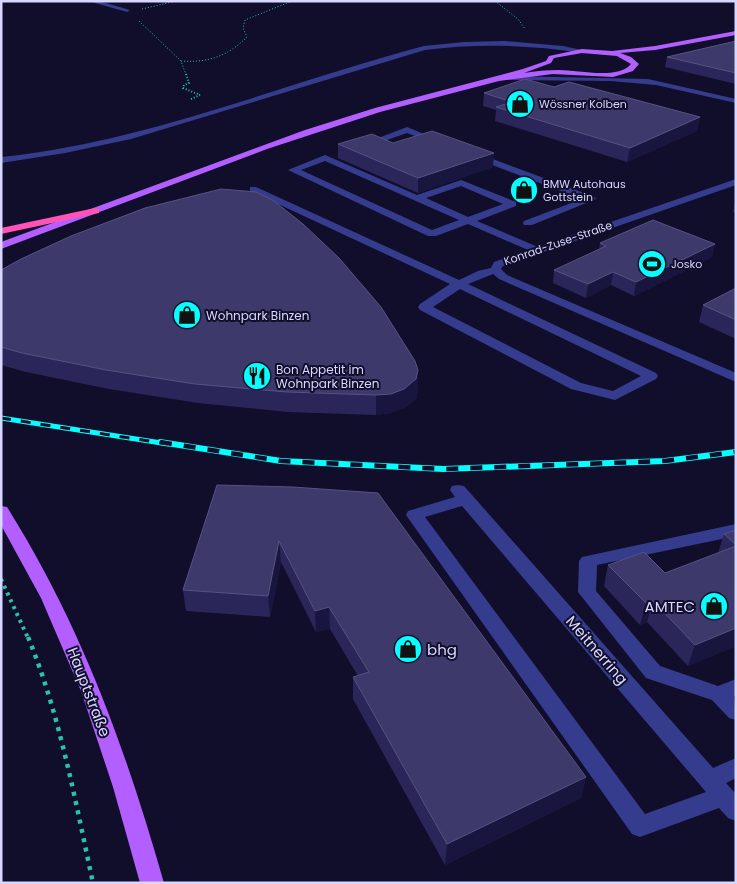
<svg xmlns="http://www.w3.org/2000/svg" width="737" height="884" viewBox="0 0 737 884" font-family="Poppins,sans-serif">
<style>
.lines{fill:none;stroke-linecap:round;stroke-linejoin:round}
.path-far3{stroke:#26c5ab;stroke-width:1;stroke-dasharray:1 2;stroke-linecap:butt}
.path-far2{stroke:#26c5ab;stroke-width:2;stroke-dasharray:1 2;stroke-linecap:butt}
.path-far1{stroke:#26c5ab;stroke-width:4;stroke-dasharray:3 4.5;stroke-linecap:butt}
.path{stroke:#26c5ab;stroke-width:4.5;stroke-dasharray:4 5.5;stroke-linecap:butt}
.minor{fill:#363c8d;fill-rule:evenodd}
.major{fill:#b35fff;fill-rule:evenodd}
.highway{fill:#ff53b7;fill-rule:evenodd}
.rail-far1-casing{stroke:#04fffe;stroke-width:5}
.rail-casing{stroke:#04fffe;stroke-width:6}
.rail-far1{stroke:#100e2b;stroke-width:3;stroke-dasharray:10;stroke-linecap:butt}
.rail{stroke:#100e2b;stroke-width:4.5;stroke-dasharray:12;stroke-linecap:butt}
.wall{fill:#2b2659}
.shaded-wall{fill:#18153f}
.building{fill:#3e396b;stroke:#565282}
.labels{text-anchor:middle;dominant-baseline:central;stroke-width:4;stroke-linejoin:round;paint-order:stroke}
.far-poi-label{font-size:11px;fill:#d8d8ff;stroke:#100e2b;text-anchor:start}
.far-street-label{font-size:11px;fill:#d8d8ff;stroke:#100e2b}
.poi-label{font-size:12px;fill:#d8d8ff;stroke:#100e2b;text-anchor:start}
.near-poi-label{font-size:15px;fill:#d8d8ff;stroke:#100e2b;text-anchor:end}
.near-street-label{font-size:15px;fill:#d8d8ff;stroke:#100e2b}
</style>
<rect width="100%" height="100%" fill="#100e2b"/>
<g class="lines">
<!-- path-far3 -->
<path class="path-far3" d="M495,1L518,19L525,29
M142,9L176,1
M139,21L181,61L186,75
M181,61C208,63 228,56 247,37L243,28L245,20L292,1"/>
<!-- path-far2 -->
<path class="path-far2" d="M186,74L189,83L184,85L183,88L200,95
M191,99L200,95"/>
<!-- path-far1 -->
<path class="path-far1" d="M1,579L28,638"/>
<!-- path -->
<path class="path" d="M28,637C60,715 75,800 93,883"/>
<!-- minor -->
<path class="minor" d="M88,1H99L130,10L127,12Z
M504,41L563,46L586,51L583,53C530,45 478,43 425,50L131,139L65,153L1,163V157C147,142 284,83 424,46L464,42Z
M506,76L648,79L736,99V103L656,85L611,81L509,80L505,78Z
M407,127L443,142L436,144L407,133L367,147H361L360,145Z
M474,152L595,197L596,199L532,225H524L523,223L524,221L582,199L471,157V153Z
M325,155L417,195L461,180L516,202V206L477,221L538,247L736,179V185L503,266L501,269L507,275L736,373V382L499,279L493,274L468,284L656,373L658,376L656,379L615,400L571,389L420,310L418,307L420,304L450,284L250,191V187H256L459,280L478,271L491,268L494,262L528,250L468,224L436,236H428L288,170ZM325,161L459,220L432,230L301,170ZM461,186L503,204L468,217L426,198ZM460,289L641,376L613,391L581,383L433,307Z
M458,485L464,486L472,495L713,768L736,758V778L726,783L736,794V821L728,818L719,808L640,837L632,834L406,515L408,511L455,497L450,490L452,486ZM462,506L706,792L645,814L425,517Z
M736,524V536L597,565L596,591L660,666L718,686L736,679V696H734L736,720L729,718L712,700L646,678L578,592L579,561L582,557Z"/>
<!-- major -->
<path class="major" d="M736,31V35L655,50L620,53L631,57L639,64L633,71L613,77L553,74L499,81L380,112L267,149L1,249V242L305,130L375,108L523,69L546,61L549,56L582,49L612,51L655,46ZM582,53L617,56L631,64C618,80 578,70 559,70C547,70 536,71 524,73L551,63L554,58Z
M1,506L7,507C82,627 125,747 164,883H140L113,787L81,691L41,598L1,525Z"/>
<!-- highway -->
<path class="highway" d="M95,208L99,209V213L1,234V228Z"/>
<defs>
<path id="rail-far1" d="M1,418L168,444"/>
<path id="rail" d="M160,442L281,461L443,469L665,461L736,452"/>
</defs>
<!-- rail-far1 casing -->
<use href="#rail-far1" class="rail-far1-casing"/>
<!-- rail casing -->
<use href="#rail" class="rail-casing"/>
<!-- rail-far1 -->
<use href="#rail-far1" class="rail-far1"/>
<!-- rail -->
<use href="#rail" class="rail"/>
</g>
<!-- wall -->
<path class="wall" d="M736,41V84L665,67L667,57Z
M554,87L700,117L697,131L627,162L495,121L496,110L483,106L484,93Z
M393,143L493,167L418,193L338,158V144Z
M736,198V213L733,212Z
M600,243L715,244L712,257L634,296L611,285L586,298L553,283L554,270L599,250Z
M1,270L418,390L416,399L404,408L391,413L376,415L288,412L198,403L109,389L26,372L1,365Z
M736,288V339L699,322L703,305Z
M217,485L586,777L581,798L445,865L353,699V677L358,676L330,629L316,632L281,562L270,617L186,611L183,590Z
M736,530V646L688,666L647,622L640,625L604,586L608,565L665,573L718,553L724,534Z"/>
<!-- shaded-wall -->
<path class="shaded-wall" d="M700,117L697,131L627,162L630,148Z
M494,153L493,167L418,193V178Z
M715,244L712,257L634,296L636,282Z
M613,272L611,285L586,298L588,284Z
M418,370V390L416,399L404,408L391,413L376,415V395Z
M279,541L281,562L270,617L268,596Z
M653,601L647,622L640,625L646,603Z
M329,607L330,629L316,632L315,611Z
M736,628V646L688,666L695,645Z
M586,777L581,798L445,865L447,844Z"/>
<!-- building -->
<path class="building" d="M736,41V73L667,57Z
M525,79L554,87L569,82L700,117L630,148L496,107L512,102L484,93Z
M432,131L494,153L418,178L338,144L372,134L393,143Z
M221,189L256,192L274,201L303,224L339,258L381,307L415,361L418,370L416,379L404,389L391,394L376,395L287,392L195,384L106,370L22,353L1,347V270L21,259L71,236L145,208Z
M653,220L715,244L636,282L613,272L588,284L554,270L606,246L600,243Z
M736,288V320L703,305Z
M217,485L293,487L378,493L586,777L447,844L353,677L369,672L329,607L315,611L279,541L268,596L183,590Z
M736,530V545L724,534Z
M736,546V628L695,645L653,601L646,603L608,565L644,552L665,573Z"/>
<!-- icons -->
<defs>
<symbol id="shop-disc" viewBox="-11 -11 22 22"><circle r="9.5" fill="#04fffe" stroke="#100e2b"/><path d="M-5-2.5h2.3a2.7 3.5 0 0 1 5.4 0H5L5.5 6h-11ZM-1.5-2.5h3a1.5 2.3 0 0 0-3 0Z" fill="#111"/></symbol>
<symbol id="stadium-disc" viewBox="-11 -11 22 22"><circle r="9.5" fill="#04fffe" stroke="#100e2b"/><path d="M0-5a6.5 5 0 1 0 0 10a6.5 5 0 1 0 0-10ZM-3.5-1.8h7v3.6h-7Z" fill="#111"/></symbol>
<symbol id="restaurant-disc" viewBox="-11 -11 22 22"><circle r="9.5" fill="#04fffe" stroke="#100e2b"/><path d="M-5-6h1v4h1v-4h1v4h1v-4h1v5L-1.5 .5V6h-2V.5L-5-1ZM5-6V6H3V1.5H1.5Q1.5-4 5-6Z" fill="#111"/></symbol>
</defs>
<g fill-rule="evenodd">
<use href="#shop-disc" x="504" y="88" width="32" height="32"/>
<use href="#shop-disc" x="508" y="174" width="32" height="32"/>
<use href="#stadium-disc" x="636" y="248" width="32" height="32"/>
<use href="#shop-disc" x="171" y="299" width="32" height="32"/>
<use href="#restaurant-disc" x="241" y="360" width="32" height="32"/>
<use href="#shop-disc" x="698" y="590" width="32" height="32"/>
<use href="#shop-disc" x="392" y="633" width="32" height="32"/>
</g>
<g class="labels">
<!-- far-poi labels -->
<g class="far-poi-label">
<text x="539" y="104">Wössner Kolben</text>
<text x="543" y="184">BMW Autohaus<tspan x="543" dy="13">Gottstein</tspan></text>
<text x="671" y="264">Josko</text>
</g>
<!-- far-street labels -->
<g class="far-street-label">
<text transform="translate(558 243) rotate(-19)">Konrad-Zuse-Straße</text>
</g>
<!-- poi labels -->
<g class="poi-label">
<text x="206" y="315">Wohnpark Binzen</text>
<text x="276" y="369">Bon Appetit im<tspan x="276" dy="14">Wohnpark Binzen</tspan></text>
</g>
<!-- near-poi labels -->
<g class="near-poi-label">
<text x="695" y="606">AMTEC</text>
<text x="427" y="649" text-anchor="start">bhg</text>
</g>
<!-- near-street labels -->
<g class="near-street-label">
<text transform="translate(597 650) rotate(49)">Meitnerring</text>
<text transform="translate(89 692) rotate(69)">Hauptstraße</text>
</g>
</g>
<!-- border -->
<rect width="737" height="884" fill="none" stroke="#d8d8ff" stroke-width="5"/>
</svg>
